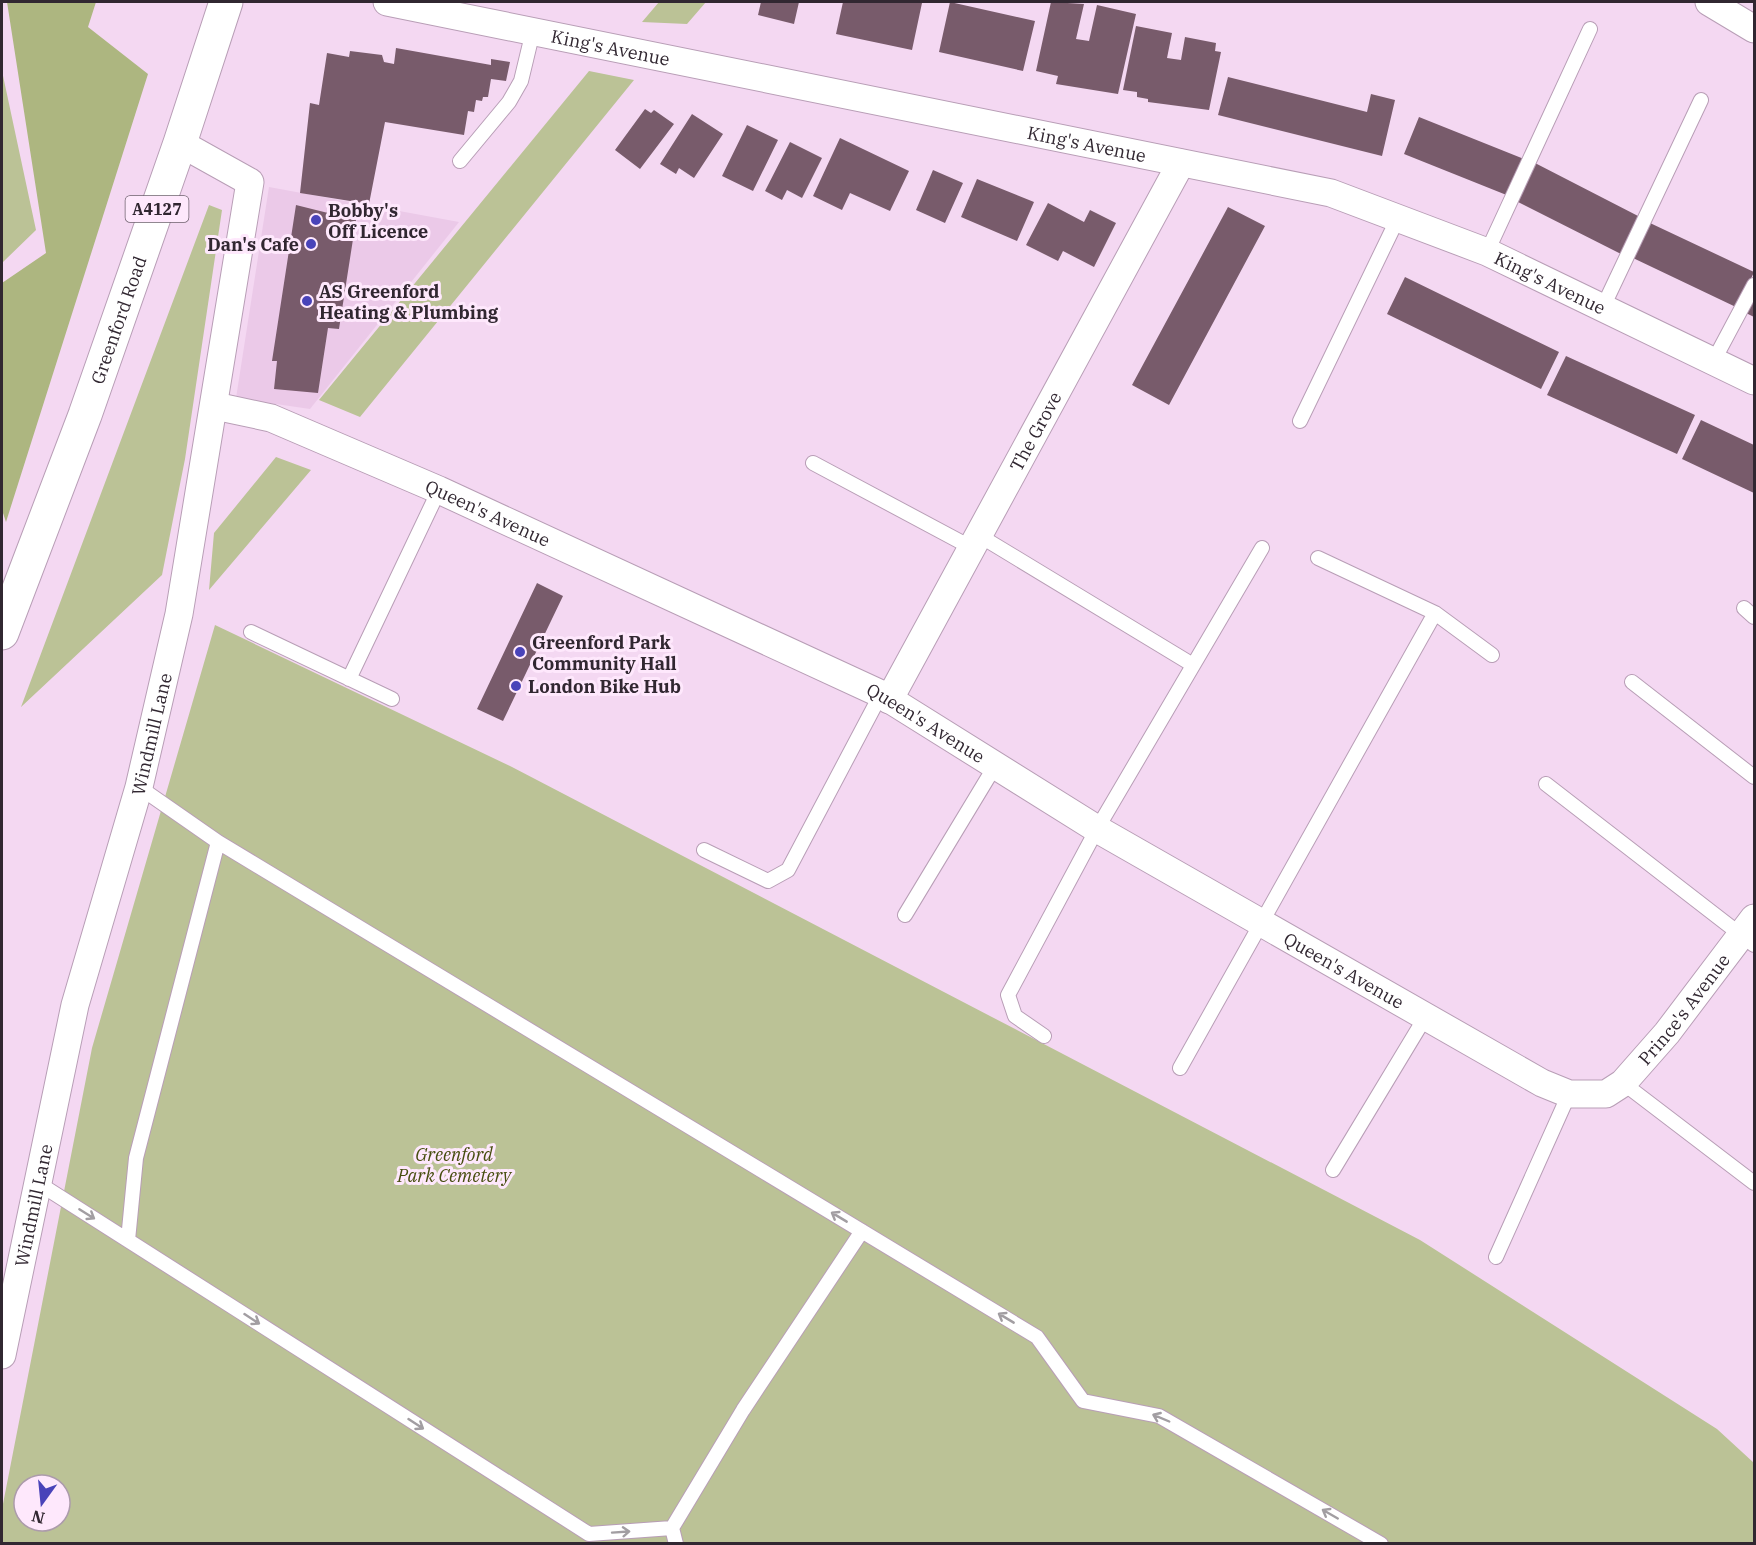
<svg xmlns="http://www.w3.org/2000/svg" width="1756" height="1545" viewBox="0 0 1756 1545" font-family="'IBM Plex Serif',serif">
<style>
.built{fill:#ebc9e8}
.green{fill:#bbc296;fill-rule:evenodd}
.forest{fill:#adb680}
.building{fill:#785b6b}
.lines{fill:none;stroke-linecap:round;stroke-linejoin:round}
.service-casing{stroke:#b89eb6;stroke-width:16}
.minor-casing{stroke:#b89eb6;stroke-width:29}
.primary-casing{stroke:#b89eb6;stroke-width:35}
.service{stroke:#fff;stroke-width:14}
.minor{stroke:#fff;stroke-width:27}
.primary{stroke:#fff;stroke-width:33}
.oneway{stroke:#a29ea2}
.poi-dot{fill:#4943b9;stroke:#fee8fc;stroke-width:2}
.labels{text-anchor:middle;dominant-baseline:central;stroke-width:6;stroke-linejoin:round;paint-order:stroke}
.shield{fill:#fee8fc;stroke:#6e616e;stroke-width:1.5}
.shield-label{font-size:16px;font-weight:bold;fill:#312731}
.street-label{font-size:18px;fill:#312731;stroke:#fee8fc}
.poi-label{font-size:18px;font-weight:bold;fill:#312731;stroke:#fee8fc;text-anchor:start}
.park-label{font-size:18px;font-style:italic;fill:#464d0e;stroke:#fee8fc}
</style>
<rect width="100%" height="100%" fill="#f4d8f2"/>
<!-- built -->
<path class="built" d="M269,187L459,222L310,409L236,398Z"/>
<!-- green -->
<path class="green" d="M659,2H706L687,24L642,22Z
M2,71L36,230L2,263Z
M589,71L634,80L360,417L319,400Z
M209,205L222,210L185,459L162,575L21,707Z
M276,457L311,470L209,590L214,533Z
M215,625L512,767L1420,1240L1717,1429L1754,1463V1544H2V1509L92,1048ZM24,1485H60V1521H24Z"/>
<!-- forest -->
<path class="forest" d="M7,2H96L88,27L148,74L6,522L2,510V283L46,253Z"/>
<!-- building -->
<path class="building" d="M761,2H799L794,24L758,15Z
M843,2L922,3L912,50L836,34Z
M950,2L1035,21L1023,71L939,52Z
M1051,2L1084,4L1076,39L1089,41L1097,5L1136,14L1118,94L1056,84L1058,76L1036,71Z
M1136,26L1172,33L1167,58L1181,60L1185,37L1216,43L1215,51L1221,52L1209,110L1148,102V99L1137,97V92L1123,90Z
M396,48L491,65V59L510,62L506,81L491,79L488,97H483L482,101L476,100L474,112L468,111L464,135L385,122L369,204L300,193L310,103L319,105L327,53L349,57L350,51L382,55L384,62L394,64Z
M1228,77L1367,112L1371,94L1395,100L1382,156L1218,115Z
M645,109L651,113L654,110L674,124L640,169L615,150Z
M692,114L723,134L694,178L679,168L676,174L660,164Z
M1419,117L1524,159L1509,196L1404,154Z
M747,125L778,140L753,191L722,176Z
M840,138L909,171L890,211L850,193L842,210L813,196Z
M790,142L822,158L802,198L787,190L782,200L765,191Z
M1535,163L1640,217L1621,254L1516,201Z
M933,170L963,183L945,223L916,210Z
M977,179L1034,202L1017,241L961,217Z
M1048,203L1084,222L1090,210L1116,223L1094,267L1063,251L1058,261L1026,245Z
M296,205L356,220L339,329L328,328L318,393L274,389L277,361H272Z
M1228,207L1265,226L1169,405L1132,385Z
M1650,223L1754,272L1738,308L1633,258Z
M1405,277L1559,352L1541,389L1387,314Z
M1754,297V317L1746,313Z
M1566,356L1695,415L1677,454L1547,395Z
M1701,420L1754,445V493L1682,459Z
M537,583L563,596L503,721L477,709Z"/>
<g class="lines">
<defs>
<path id="service" d="M460,161L509,102L521,81L533,31
M1487,252L1590,29
M1603,307L1701,100
M1713,362L1754,285
M1300,421L1398,218
M813,463L974,549
M980,536L1193,665
M1318,558L1435,613L1492,655
M1744,608L1754,617
M251,632L392,699
M349,679L439,490
M1632,682L1754,777
M1546,784L1754,945
M139,787L218,842L1037,1337L1083,1401L1159,1416L1381,1544
M704,850L768,881L788,870L881,694
M905,915L995,766
M1044,1036L1015,1016L1008,995L1097,829L1262,548
M1180,1068L1435,613
M1623,1083L1754,1183
M1333,1170L1426,1016
M38,1183L589,1534L672,1528L676,1544
M128,1240L136,1158L218,842
M1496,1257L1569,1094
M672,1528L743,1410L862,1231"/>
<g id="minor">
<path id="s1" d="M387,2L1331,193L1487,252L1754,381"/>
<path d="M1709,2L1754,29"/>
<path id="s2" d="M215,406L271,418L439,490L881,694L1097,829L1542,1083L1569,1094H1606L1623,1083L1667,1033L1754,918"/>
<path id="s3" d="M889,700L1181,163"/>
<path id="s4" d="M2,1355L75,1005L139,787L179,614L250,182L180,143"/>
</g>
<g id="primary">
<path id="s5" d="M2,633L85,415L180,143L226,2"/>
</g>
</defs>
<!-- service casing -->
<use href="#service" class="service-casing"/>
<!-- minor casing -->
<use href="#minor" class="minor-casing"/>
<!-- primary casing -->
<use href="#primary" class="primary-casing"/>
<!-- service -->
<use href="#service" class="service"/>
<!-- minor -->
<use href="#minor" class="minor"/>
<!-- primary -->
<use href="#primary" class="primary"/>
</g>
<!-- one-way arrows -->
<defs><path id="oneway-shaft" d="M-6 0H5M1.5-3L5.5 0L1.5 3" fill="none" stroke-width="1.6" stroke-linecap="round" stroke-linejoin="round" transform="scale(1.5)"/></defs>
<g class="oneway">
<use href="#oneway-shaft" transform="translate(87 1214) rotate(32)"/>
<use href="#oneway-shaft" transform="translate(839 1217) rotate(-149)"/>
<use href="#oneway-shaft" transform="translate(1006 1318) rotate(-149)"/>
<use href="#oneway-shaft" transform="translate(252 1319) rotate(33)"/>
<use href="#oneway-shaft" transform="translate(1161 1418) rotate(-157)"/>
<use href="#oneway-shaft" transform="translate(416 1424) rotate(33)"/>
<use href="#oneway-shaft" transform="translate(1330 1514) rotate(-150)"/>
<use href="#oneway-shaft" transform="translate(621 1532) rotate(-4)"/>
</g>
<!-- markers -->
<g class="poi-dot">
<circle cx="316" cy="220" r="6"/>
<circle cx="311" cy="244" r="6"/>
<circle cx="307" cy="301" r="6"/>
<circle cx="520" cy="652" r="6"/>
<circle cx="516" cy="686" r="6"/>
</g>
<g class="labels">
<!-- shield labels -->
<rect class="shield" x="125.5" y="196" width="63" height="26" rx="4.5"/>
<g class="shield-label">
<text x="157" y="209">A4127</text>
</g>
<!-- street labels -->
<g class="street-label">
<text stroke="none"><textPath href="#s1" startOffset="228">King's Avenue</textPath></text>
<text stroke="none"><textPath href="#s1" startOffset="714">King's Avenue</textPath></text>
<text stroke="none"><textPath href="#s1" startOffset="1200">King's Avenue</textPath></text>
<text stroke="none"><textPath href="#s5" startOffset="334">Greenford Road</textPath></text>
<text stroke="none"><textPath href="#s3" startOffset="306">The Grove</textPath></text>
<text stroke="none"><textPath href="#s2" startOffset="294">Queen's Avenue</textPath></text>
<text stroke="none"><textPath href="#s2" startOffset="780">Queen's Avenue</textPath></text>
<text stroke="none"><textPath href="#s4" startOffset="639">Windmill Lane</textPath></text>
<text stroke="none"><textPath href="#s2" startOffset="1266">Queen's Avenue</textPath></text>
<text stroke="none"><textPath href="#s2" startOffset="1676">Prince's Avenue</textPath></text>
<text stroke="none"><textPath href="#s4" startOffset="153">Windmill Lane</textPath></text>
</g>
<!-- poi labels -->
<g class="poi-label">
<text x="328" y="210">Bobby's<tspan x="328" dy="21">Off Licence</tspan></text>
<text x="299" y="244" text-anchor="end">Dan's Cafe</text>
<text x="319" y="291">AS Greenford<tspan x="319" dy="21">Heating &amp; Plumbing</tspan></text>
<text x="532" y="642">Greenford Park<tspan x="532" dy="21">Community Hall</tspan></text>
<text x="528" y="686">London Bike Hub</text>
</g>
<!-- park labels -->
<g class="park-label">
<text x="454" y="1154">Greenford<tspan x="454" dy="21">Park Cemetery</tspan></text>
</g>
</g>
<!-- border -->
<rect width="1756" height="1545" fill="none" stroke="#312731" stroke-width="6"/>
<!-- north arrow -->
<g transform="translate(42 1503) rotate(195)"><circle r="28" fill="#fee8fc" stroke="#ac9bab" stroke-width="1.5"/>
<path d="M0-4.5L10 22L0 15L-10 22Z" fill="#4943b9"/>
<text y="-9" font-size="16" font-weight="bold" text-anchor="middle" fill="#312731">N</text>
</g>
</svg>
